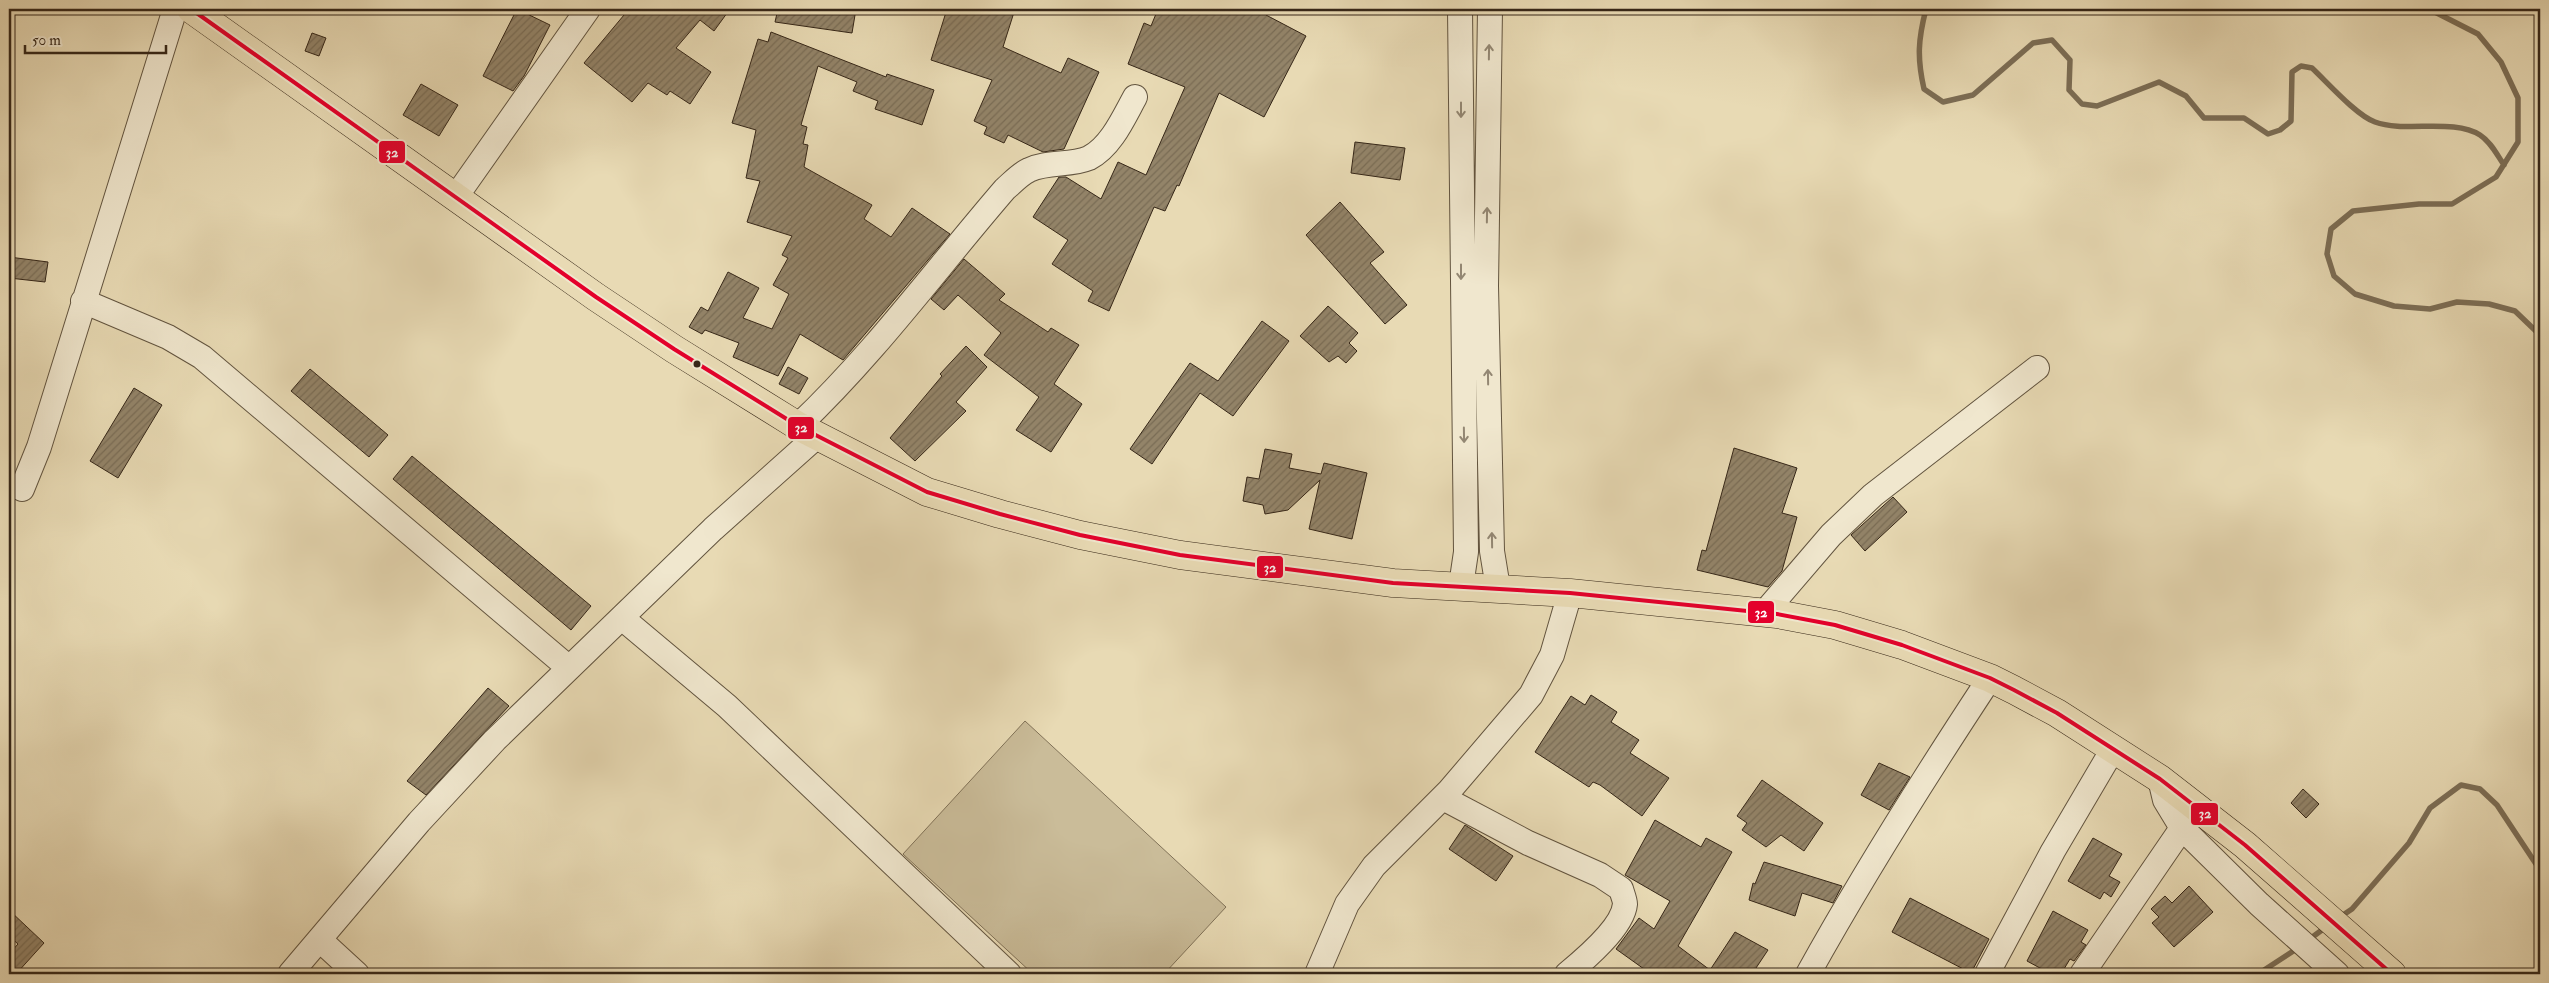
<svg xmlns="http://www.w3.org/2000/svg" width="2549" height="983" viewBox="0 0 2549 983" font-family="'IM FELL Double Pica',serif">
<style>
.park{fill:#cabc99;stroke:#807258}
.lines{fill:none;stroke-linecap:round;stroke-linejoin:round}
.stream{stroke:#7c6e56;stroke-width:5.5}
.building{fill:url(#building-hatch);stroke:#362718}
.minor-casing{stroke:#62543f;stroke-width:26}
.major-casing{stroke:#362718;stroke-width:29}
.minor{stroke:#f0e7ce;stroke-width:24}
.major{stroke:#e8dab4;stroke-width:28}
.bus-1-casing{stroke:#f0e7ce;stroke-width:8}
.bus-1{stroke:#e4002b;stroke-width:4}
.oneway{stroke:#938773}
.bus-dot{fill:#362718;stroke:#f0e7ce;stroke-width:2}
.line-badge{stroke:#f0e7ce;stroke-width:2}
.badge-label{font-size:14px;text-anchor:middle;font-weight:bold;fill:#fff}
</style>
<defs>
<pattern id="building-hatch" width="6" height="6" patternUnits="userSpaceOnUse" patternTransform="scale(1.25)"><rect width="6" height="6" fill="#938469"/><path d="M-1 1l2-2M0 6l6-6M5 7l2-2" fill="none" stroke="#796c55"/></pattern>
</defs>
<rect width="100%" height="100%" fill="#e8dab4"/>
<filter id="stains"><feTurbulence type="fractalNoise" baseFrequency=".004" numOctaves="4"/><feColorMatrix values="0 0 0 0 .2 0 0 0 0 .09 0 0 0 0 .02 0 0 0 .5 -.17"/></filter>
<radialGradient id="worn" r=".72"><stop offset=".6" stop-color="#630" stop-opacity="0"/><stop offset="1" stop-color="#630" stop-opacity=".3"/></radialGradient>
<!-- park -->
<path class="park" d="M1025,721L1226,907L1164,974H1033L903,854Z"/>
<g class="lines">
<!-- stream -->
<path class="stream" d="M1926,9C1918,40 1917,58 1924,89L1943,102L1973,95L2033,43L2052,40L2070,60L2069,90L2082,104L2097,106L2159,82L2186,96L2204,118H2244L2268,134L2280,130L2291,121L2292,72L2301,66L2312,68C2328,83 2356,115 2375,122C2405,133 2453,118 2480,135C2491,142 2497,155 2504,165
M2429,9L2478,34L2501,62L2518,98V142L2496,177L2452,204H2419L2353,211L2331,229L2327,254L2334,276L2355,294L2394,306L2430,309L2457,302L2489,304L2515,311L2540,335
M2340,917L2352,909L2409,843L2430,808L2461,785L2480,789L2497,805L2536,864L2540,867
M2307,941L2326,927
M2258,974L2298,948"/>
</g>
<!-- building -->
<path class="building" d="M517,9L550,25L524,76L513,91L483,76Z
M629,9H730L714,31L700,20L676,48L711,72L690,104L670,91L667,95L648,83L632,102L584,63Z
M778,9H856L852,33L775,22Z
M947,9H1015L1003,47L1061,73L1068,58L1099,72L1064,149L1043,152L1008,135L1004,143L984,134L987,127L974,121L992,80L931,60Z
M1158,9H1268L1266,15L1306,36L1264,117L1219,93L1179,186L1177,185L1165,211L1154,207L1109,311L1088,301L1093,291L1052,264L1068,240L1033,217L1059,177H1066L1101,199L1118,162L1146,175L1185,87L1128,64L1144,23L1151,26Z
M771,32L886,77L887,74L934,90L922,125L875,109L878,101L853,91L857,82L818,66L801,125L807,127L803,144L808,145L804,167L872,205L864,219L891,237L912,208L950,234L843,360L800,334L778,376L733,357L739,343L705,330L702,334L689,327L701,307L708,311L728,272L759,288L743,318L772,329L789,294L773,285L788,258L782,255L792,236L747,222L760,181L746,178L756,130L732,123L758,39L768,42Z
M312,33L326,38L319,56L305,51Z
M421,84L458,105L439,136L403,115Z
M1355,142L1405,148L1400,180L1351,173Z
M1340,202L1384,252L1370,263L1407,305L1385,324L1306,235Z
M9,257L48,262L45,282L9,278Z
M964,259L1005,294L999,300L1048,332L1051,328L1079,345L1054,384L1082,404L1051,452L1016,430L1039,397L984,355L1001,333L958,295L944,310L931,299Z
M1328,306L1358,333L1349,343L1357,351L1346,363L1338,356L1329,362L1300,336Z
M1262,321L1289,341L1233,416L1200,393L1152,464L1130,449L1190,363L1218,381Z
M966,346L987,367L956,402L966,411L915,461L890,438L942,376L940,374Z
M788,367L808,378L799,394L779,384Z
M310,369L388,435L369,457L291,391Z
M134,388L162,405L118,478L90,461Z
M1734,448L1797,468L1782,513L1797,517L1782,571L1768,587L1697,570L1702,550L1706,551Z
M1265,449L1292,454L1289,468L1321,474L1324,463L1367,473L1352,539L1309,529L1320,480L1288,510L1265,514L1263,505L1243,501L1247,477L1259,479Z
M412,456L591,606L571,630L393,479Z
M1893,497L1907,512L1865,551L1851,535Z
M488,688L509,706L426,795L407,781Z
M1591,695L1617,712L1611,722L1639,740L1630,753L1669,778L1642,816L1600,785L1593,782L1589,787L1535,752L1571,696L1585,705Z
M1879,763L1910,777L1889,810L1861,795Z
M1762,780L1823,823L1804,851L1781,835L1766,847L1742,830L1747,823L1737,816Z
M2303,789L2319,804L2306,818L2291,803Z
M1655,820L1701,847L1706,838L1732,852L1678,946L1710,970L1735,932L1768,950L1752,974H1651L1616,949L1639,918L1654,929L1670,901L1625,875Z
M1465,825L1513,856L1496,881L1449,849Z
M2093,838L2122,854L2109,876L2120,882L2111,897L2104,892L2100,899L2068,881Z
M1764,862L1781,867L1842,886L1833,903L1802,893L1795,916L1749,900L1753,883L1755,884Z
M2189,886L2213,912L2174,947L2152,923L2159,917L2151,909L2165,896L2172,903Z
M1910,898L1989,939L1971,973L1892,932Z
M9,910L44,943L16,974H9V954L18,944L9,936Z
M2053,911L2088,930L2081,942L2086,945L2074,961L2070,959L2061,974H2051L2027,961Z"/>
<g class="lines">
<defs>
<path id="minor" d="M1460,9L1466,552L1461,586
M1490,9L1486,286L1492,551L1498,588
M455,198L588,9
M83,301L168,337L202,357L569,668
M798,426C875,353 936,269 1005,189C1012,183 1020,174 1029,170C1048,161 1070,166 1089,158C1111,147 1124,117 1135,97
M22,489L39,447L175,9
M1765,612L1831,535L1873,495L2037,368
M622,618L727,706L1009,974
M2160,779L2165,800L2182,828L2259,904L2337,974
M1443,798L1528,843L1600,875L1621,889C1622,893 1625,900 1625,904C1623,927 1584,960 1567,974
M320,940L357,974
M290,974L419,822L495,740L713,529L817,436
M1317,974L1347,904L1374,866L1449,791L1531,695L1552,655L1570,593
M1808,974C1864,873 1926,775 1990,678
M1987,974L2053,851L2113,749
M2082,974L2182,828"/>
<path id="major" d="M191,9L596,297L674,349L798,426L927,492L1000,514L1080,535L1180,555L1393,583L1570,593L1777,614L1835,625L1902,645L1990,678L2014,690L2057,713L2160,779L2245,845L2392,974"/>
</defs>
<!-- minor casing -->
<use href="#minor" class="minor-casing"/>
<!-- major casing -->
<use href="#major" class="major-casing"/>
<!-- minor -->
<use href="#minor" class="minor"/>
<!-- major -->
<use href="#major" class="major"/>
<defs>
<path id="bus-1" d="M191,9L596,297L674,349L798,426L927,492L1000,514L1080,535L1180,555L1393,583L1570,593L1777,614L1835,625L1902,645L1990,678L2014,690L2057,713L2160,779L2245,845L2392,974"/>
</defs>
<!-- bus-1 casing -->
<use href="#bus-1" class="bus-1-casing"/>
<!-- bus-1 -->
<use href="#bus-1" class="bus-1"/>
</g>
<!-- one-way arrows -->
<defs><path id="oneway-shaft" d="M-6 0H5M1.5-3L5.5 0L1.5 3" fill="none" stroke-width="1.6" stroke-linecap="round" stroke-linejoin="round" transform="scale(1.25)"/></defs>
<g class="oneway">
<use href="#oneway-shaft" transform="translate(1489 52) rotate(-89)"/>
<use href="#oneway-shaft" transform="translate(1461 110) rotate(90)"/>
<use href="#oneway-shaft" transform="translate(1487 215) rotate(-89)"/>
<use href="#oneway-shaft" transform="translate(1461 272) rotate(90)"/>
<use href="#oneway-shaft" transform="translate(1488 377) rotate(-91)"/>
<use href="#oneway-shaft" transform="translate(1464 435) rotate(89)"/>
<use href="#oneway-shaft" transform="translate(1492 540) rotate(-91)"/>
</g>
<!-- markers -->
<circle class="bus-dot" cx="697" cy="364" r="4.5"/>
<g class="line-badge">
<rect x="378" y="140" width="28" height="24" rx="5" fill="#e4002b"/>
<rect x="787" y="416" width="28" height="24" rx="5" fill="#e4002b"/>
<rect x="1256" y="555" width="28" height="24" rx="5" fill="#e4002b"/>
<rect x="1747" y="600" width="28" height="24" rx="5" fill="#e4002b"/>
<rect x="2190" y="802" width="29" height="24" rx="5" fill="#e4002b"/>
</g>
<g class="badge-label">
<text x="392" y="157">32</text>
<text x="801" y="432">32</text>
<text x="1270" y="572">32</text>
<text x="1761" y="617">32</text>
<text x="2205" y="818">32</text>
</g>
<!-- margin -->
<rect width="2549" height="983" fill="none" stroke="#e8dab4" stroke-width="30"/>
<rect x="10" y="10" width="2529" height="963" fill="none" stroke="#362718" stroke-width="2.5"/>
<rect x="15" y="15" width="2519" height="953" fill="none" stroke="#362718"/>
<!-- scale -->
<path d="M25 45v8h141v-8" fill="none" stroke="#362718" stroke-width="2.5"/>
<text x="32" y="45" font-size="15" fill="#362718" stroke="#f0e7ce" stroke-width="4" paint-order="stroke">50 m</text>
<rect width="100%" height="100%" filter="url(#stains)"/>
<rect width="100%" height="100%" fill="url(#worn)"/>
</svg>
